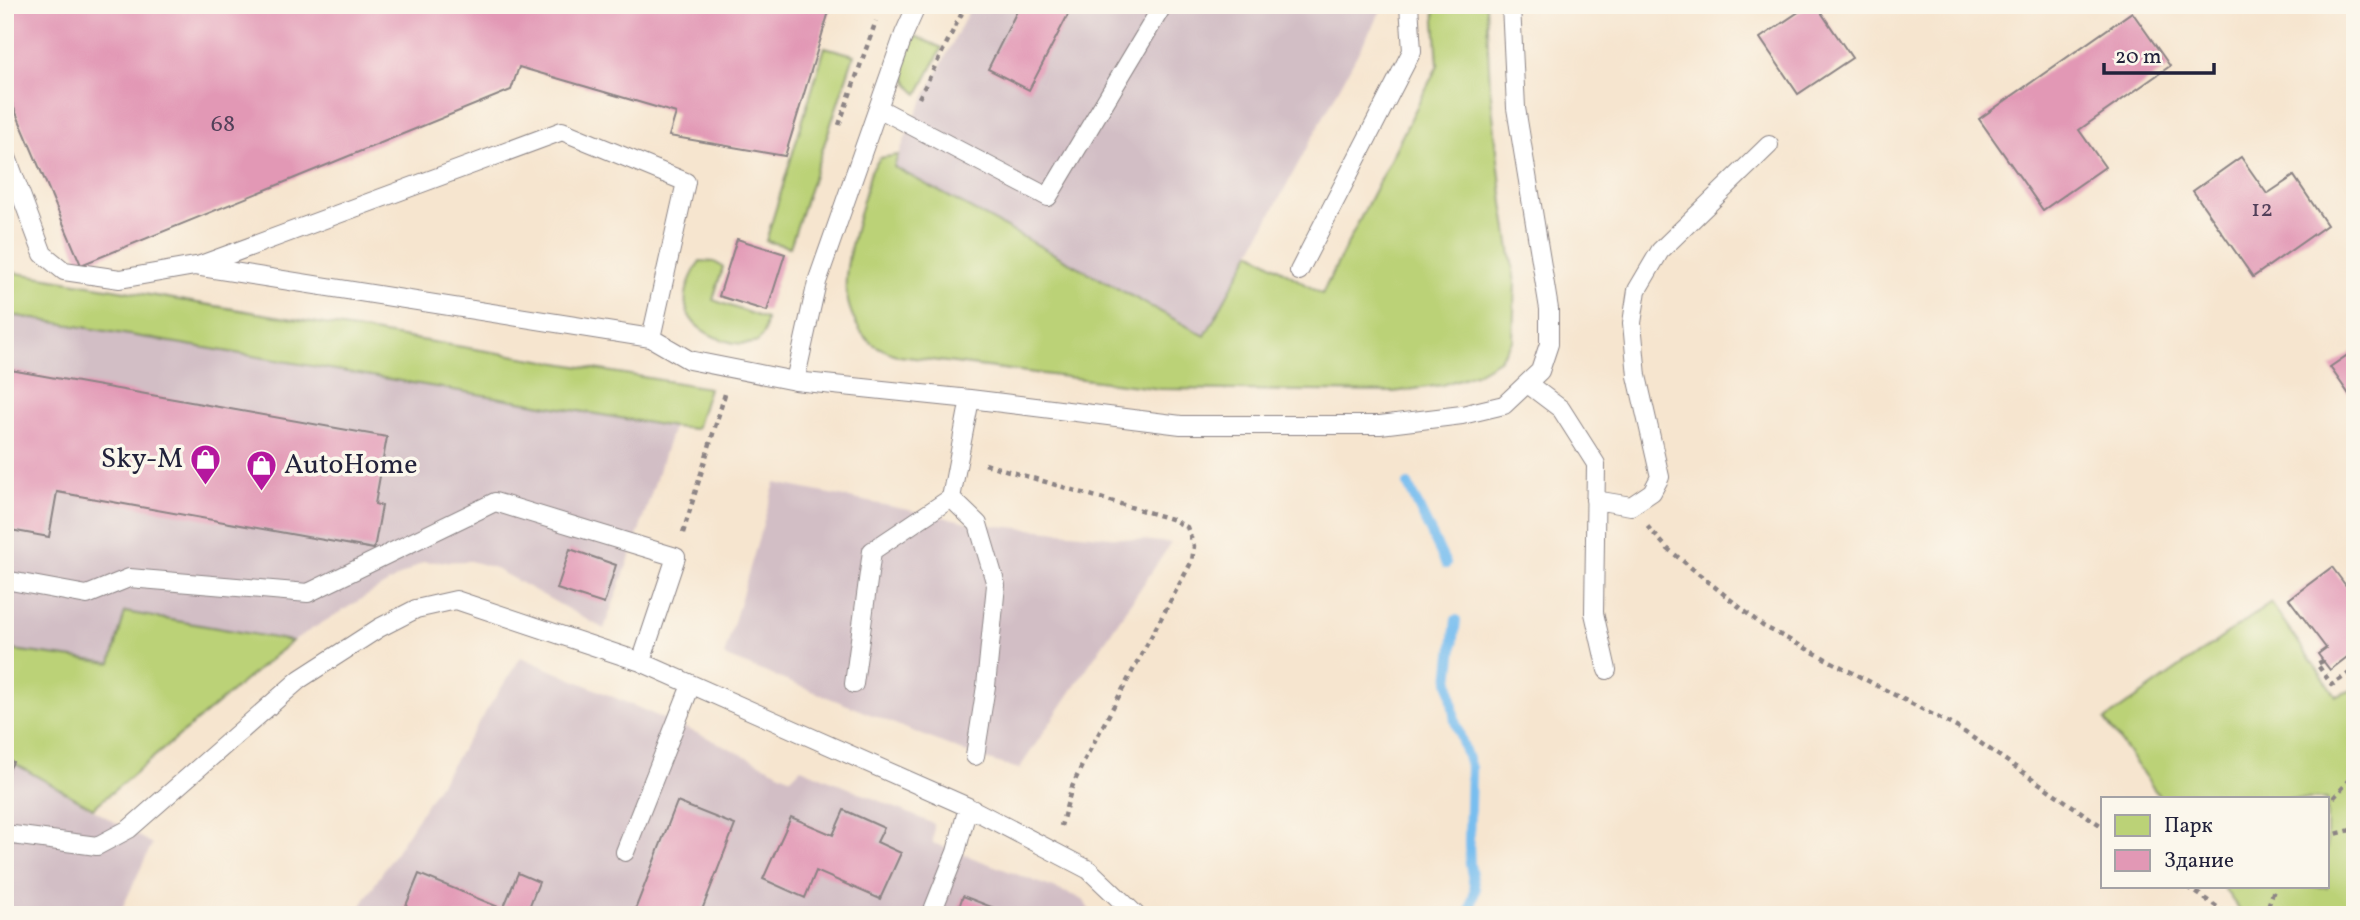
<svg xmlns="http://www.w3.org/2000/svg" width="2360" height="920" viewBox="0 0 2360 920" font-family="Vollkorn,serif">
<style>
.industrial{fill:#d2bec5}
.green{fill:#bbd277;stroke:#6e7a59;stroke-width:2}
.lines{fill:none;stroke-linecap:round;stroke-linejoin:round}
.stream{stroke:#78beef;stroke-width:10}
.building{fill:#e298b5}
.service-casing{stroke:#8c8485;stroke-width:20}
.path{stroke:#8c8485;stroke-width:4.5;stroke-dasharray:5 5;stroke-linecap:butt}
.service{stroke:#fff;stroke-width:18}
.labels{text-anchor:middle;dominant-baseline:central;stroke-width:7;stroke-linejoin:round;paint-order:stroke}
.number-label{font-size:24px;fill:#52405a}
.poi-label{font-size:28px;fill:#22223b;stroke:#fbf7ec;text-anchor:end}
</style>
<rect width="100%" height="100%" fill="#fbf7ec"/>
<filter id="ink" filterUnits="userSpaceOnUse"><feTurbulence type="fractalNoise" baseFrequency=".0143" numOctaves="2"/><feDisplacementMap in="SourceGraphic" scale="14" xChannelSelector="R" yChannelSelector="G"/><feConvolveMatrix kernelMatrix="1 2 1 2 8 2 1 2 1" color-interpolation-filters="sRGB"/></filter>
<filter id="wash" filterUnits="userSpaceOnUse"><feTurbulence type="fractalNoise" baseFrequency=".00686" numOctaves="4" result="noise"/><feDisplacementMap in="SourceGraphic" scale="28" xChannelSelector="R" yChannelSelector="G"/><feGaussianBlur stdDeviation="1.57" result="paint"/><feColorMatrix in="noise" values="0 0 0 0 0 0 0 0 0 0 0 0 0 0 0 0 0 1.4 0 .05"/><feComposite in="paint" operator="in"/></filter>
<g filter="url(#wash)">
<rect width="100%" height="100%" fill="#f6e5cf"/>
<!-- industrial -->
<path class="industrial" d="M972,5H1384L1205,336L894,167L910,126Z
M5,314L673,427L635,543L604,629L492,567L470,561L423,562L292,641L125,612L111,663L5,649Z
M775,483L978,524L1171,543L1019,769L975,756L724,656Z
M521,657L706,737L791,778L801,768L934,824L933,843L1083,899L1092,915H355Z
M5,758L152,844L119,915H5Z"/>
<!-- green -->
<path class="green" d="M1434,5H1486L1490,87L1503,203L1515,283L1513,340L1499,360L1475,374L1442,385L1394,392L1161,389L899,356C889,352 879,349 870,342C856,330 847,306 846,288C843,263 864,199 871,171L880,158L898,155L894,167L1205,336L1251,252L1322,294L1438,65Z
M915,36L942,48L918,94C896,77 906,57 915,36Z
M825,47L854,55L790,247L766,241Z
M700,261L714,262L723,267L713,300L766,319L764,333L758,342C743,346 730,343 715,337C677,320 680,293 700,261Z
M5,271L709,388L696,429L673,427L5,314Z
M2271,603L2336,696L2355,689V915H2243L2223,887H2327V799H2161L2105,720Z
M125,612L292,641L93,808L5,758V649L111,663Z"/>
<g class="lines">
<!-- stream -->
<path class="stream" d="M1408,485L1446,564
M1456,620L1449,681L1455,721L1471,768L1469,843L1470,865L1475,890L1469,915"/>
</g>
<g id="blocks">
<!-- building -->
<path class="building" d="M5,5H831L785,156L669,136L676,113L519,67L511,90L81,265L5,87Z
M1020,5H1073L1029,90L988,69Z
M1809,5H1816L1852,58L1798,94L1760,38Z
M2132,12L2170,66L2079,130L2105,167L2043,210L1979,119Z
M2241,157L2267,194L2294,176L2327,225L2253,277L2193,191Z
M737,239L785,254L767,311L719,296Z
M2355,350V403L2330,367Z
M5,369L387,437L375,504L382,506L374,549L57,492L49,537L5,529Z
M570,549L616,565L604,604L557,589Z
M2332,567L2355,598V651L2330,670L2318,654L2326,648L2289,599Z
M5,758L13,762L5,778Z
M677,802L735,825L700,915H633Z
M844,810L884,828L877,842L901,853L880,899L816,871L805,898L763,879L791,817L833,835Z
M518,873L539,882L526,915H402L419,874L503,909Z
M963,896L1012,915H956Z"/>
</g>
</g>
<g filter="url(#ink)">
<use href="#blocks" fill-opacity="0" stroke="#8c8485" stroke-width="2"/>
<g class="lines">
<defs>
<path id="service" d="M878,108L1048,197L1163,5
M5,152L43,254L64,271L120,279L195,266L651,338L689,360L795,381L970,399L1181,425H1380L1462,415L1504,405L1540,371L1549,344V309L1516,108L1511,5
M198,266L562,131L686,182L651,338
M1299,271L1412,51L1409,5
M795,381L817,282L904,34L917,5
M1528,384L1561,409L1596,464L1594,613L1607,670
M951,498L978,524L996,585L986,686L975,756
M1595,500L1631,506L1652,492L1660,477L1637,376L1632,323L1637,290L1660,251L1769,145
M5,580L87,595L129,578L308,593L495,502L676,557L641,662
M854,684L872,551L951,498L970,399
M5,834L97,846L129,829L300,679L379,628L416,609L456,600L641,662L968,807L1089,870L1136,915
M625,852L691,685
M931,915L956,852L968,807"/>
</defs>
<!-- service casing -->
<use href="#service" class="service-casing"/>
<!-- path -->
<path class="path" d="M919,98L966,5
M839,125L876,21
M985,464L1171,519L1187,527L1194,546L1192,561L1085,759L1072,787L1061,826
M1647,526L1668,549L1763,626L1960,729L2103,827
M683,533L725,394
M2355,568L2351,570L2355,575
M2323,661L2317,664L2332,685L2355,669
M2327,805L2355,774
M2327,836L2355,829
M2188,887L2229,915
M2265,915L2275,887"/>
<!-- service -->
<use href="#service" class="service"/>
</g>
</g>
<!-- icons -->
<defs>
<symbol id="shop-pin" viewBox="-11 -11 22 30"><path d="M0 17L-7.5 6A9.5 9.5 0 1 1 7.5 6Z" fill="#b5179e" stroke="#fbf7ec"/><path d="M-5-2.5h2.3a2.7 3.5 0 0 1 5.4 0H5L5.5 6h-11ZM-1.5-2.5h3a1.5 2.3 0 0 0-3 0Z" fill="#fff"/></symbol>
</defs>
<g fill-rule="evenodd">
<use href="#shop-pin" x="188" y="442" width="35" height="47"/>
<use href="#shop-pin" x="244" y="448" width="35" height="47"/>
</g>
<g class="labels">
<!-- number labels -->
<g class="number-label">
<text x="223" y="125">68</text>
<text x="2262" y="210">12</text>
</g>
<!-- poi labels -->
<g class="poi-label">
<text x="183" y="459">Sky-M</text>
<text x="284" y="465" text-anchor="start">AutoHome</text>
</g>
</g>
<!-- margin -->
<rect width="2360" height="920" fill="none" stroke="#fbf7ec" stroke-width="28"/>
<!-- legend -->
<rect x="2101" y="797" width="228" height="91" fill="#fbf7ec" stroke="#a4a2a5" stroke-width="2"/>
<rect x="2115" y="815" width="35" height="21" fill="#bbd277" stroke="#a4a2a5" stroke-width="2"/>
<text x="2164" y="832" font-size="21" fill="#22223b">Парк</text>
<rect x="2115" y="850" width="35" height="21" fill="#e298b5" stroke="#a4a2a5" stroke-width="2"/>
<text x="2164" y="867" font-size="21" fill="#22223b">Здание</text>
<!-- scale -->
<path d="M2104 63v10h110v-10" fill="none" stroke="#22223b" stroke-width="3.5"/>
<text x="2115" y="63" font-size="21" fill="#22223b" stroke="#fbf7ec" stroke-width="5" paint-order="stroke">20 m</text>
</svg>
